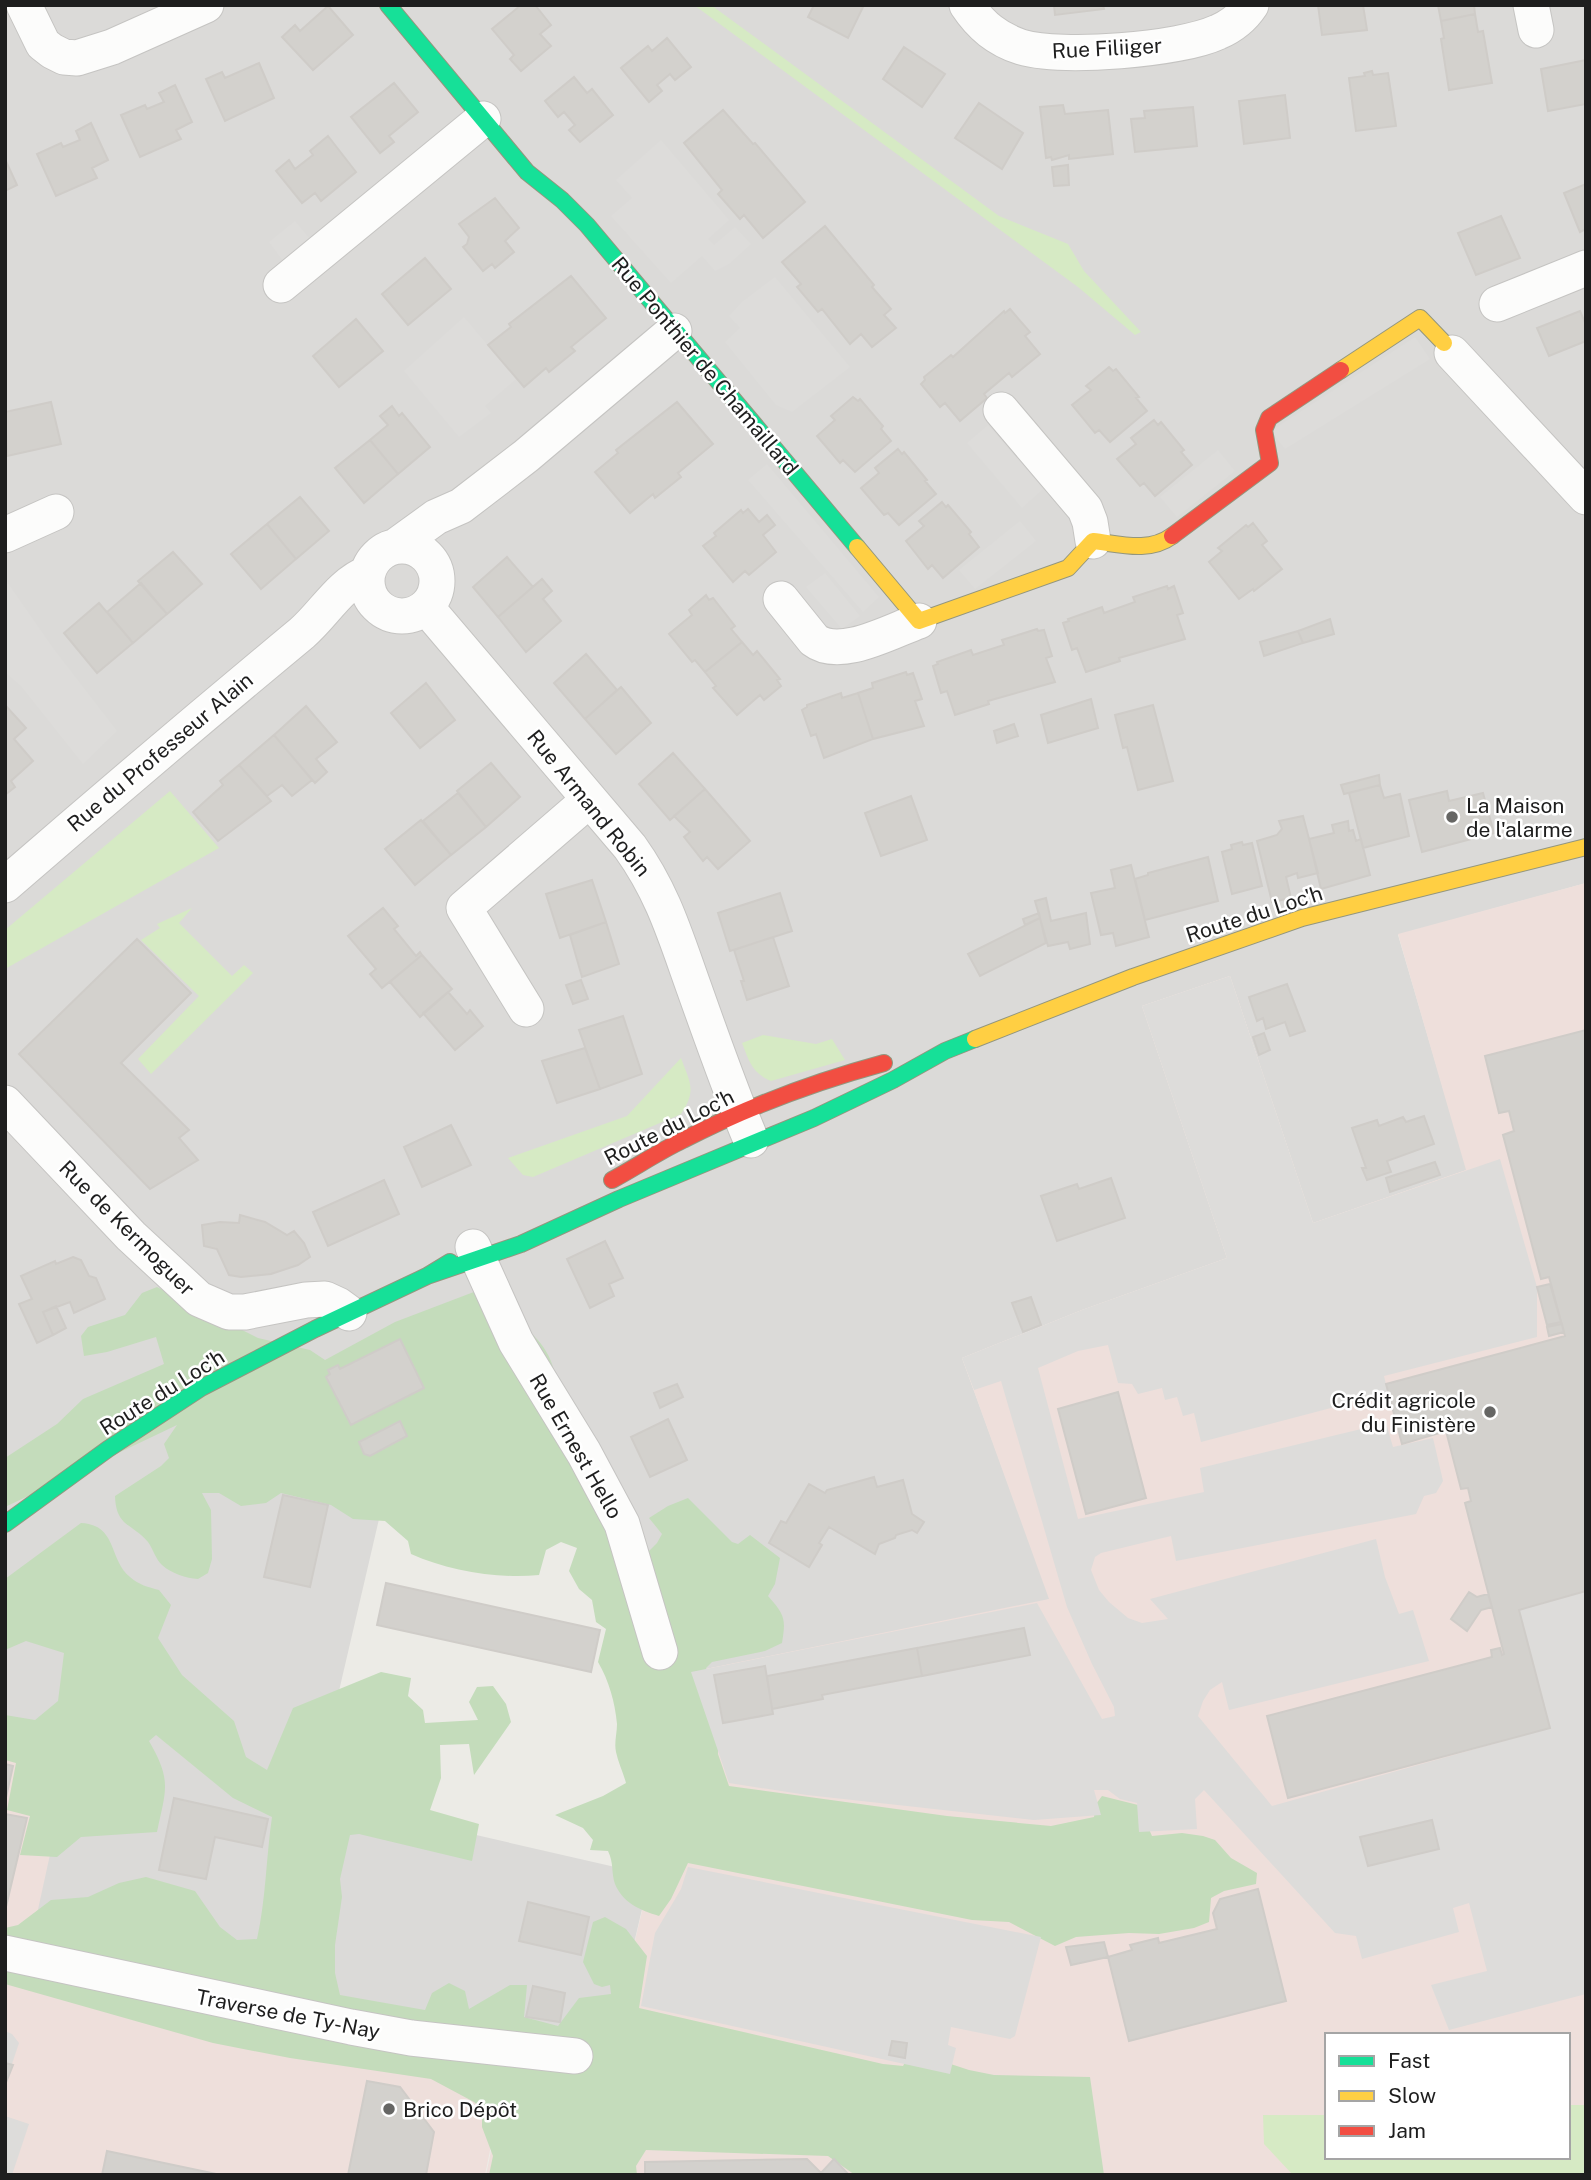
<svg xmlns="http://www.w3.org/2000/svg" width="1591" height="2180" viewBox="0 0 1591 2180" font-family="'Public Sans',sans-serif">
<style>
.residential{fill:#dbdad8}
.commercial{fill:#eedfdb;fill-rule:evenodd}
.grass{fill:#d6eac4}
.forest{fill:#c4dcbb}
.parking{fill:#dddcda}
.building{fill:#d3d1cd;stroke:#cfccc8;stroke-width:2}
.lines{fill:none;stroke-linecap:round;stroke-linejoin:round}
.street-casing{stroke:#c5c4c2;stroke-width:37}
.fast-casing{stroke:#93967e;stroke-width:18}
.slow-casing{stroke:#93967e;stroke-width:18}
.jam-casing{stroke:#93967e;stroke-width:18}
.street{stroke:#fcfcfb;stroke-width:35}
.fast{stroke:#16e098;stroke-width:16}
.slow{stroke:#ffcf43;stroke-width:16}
.jam{stroke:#f24e42;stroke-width:16}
.poi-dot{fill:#666664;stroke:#fff;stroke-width:2.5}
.labels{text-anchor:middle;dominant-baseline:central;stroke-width:5;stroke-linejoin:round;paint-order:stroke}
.street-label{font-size:21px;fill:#1e1e1e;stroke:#fff}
.poi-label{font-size:21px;fill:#1e1e1e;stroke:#fff;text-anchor:start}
</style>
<rect width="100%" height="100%" fill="#ecebe6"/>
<!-- residential -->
<path class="residential" d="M5,5H1586V883L1398,935L1467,1170L1313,1223L1230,976L1142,1006L1227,1258L1082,1310L962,1358L1050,1599L1037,1603L691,1672L529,1386L396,1446L332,1721L319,1799L650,1875L609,2050L30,1946L5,1729Z"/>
<!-- commercial -->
<path class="commercial" d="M1586,883V2175H486L510,2060L609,2050L675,1772L691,1672L1049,1599L962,1358L1082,1310L1227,1258L1142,1006L1230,976L1313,1223L1466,1170L1398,934ZM1327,2035H1568V2157H1327Z
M5,1729L74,1745L30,1946L5,1940Z
M5,1961L510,2052L485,2175H5Z"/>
<!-- grass -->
<path class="grass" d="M694,5H711L999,216L1068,244L1084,271L1141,332L1135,335L1078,287Z
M170,791L219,848L5,969V930Z
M192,908L179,923L232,976L244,965L253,973L151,1074L138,1059L199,996L141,940L160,928L157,924Z
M763,1035L816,1044L832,1039L845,1060L771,1081C752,1073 749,1061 742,1043Z
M681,1058C690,1083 697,1090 681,1114L533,1177L523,1175L508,1158L627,1116Z
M1568,2105H1586V2175H1293L1264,2144L1263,2115H1327V2157H1568Z"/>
<!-- forest -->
<path class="forest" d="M157,1287L258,1338L310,1350L325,1360L395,1322L479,1290C507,1314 555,1340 555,1381L644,1556L657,1543L662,1534L649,1518L668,1506L688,1498L732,1542L738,1544L750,1535L780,1558L775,1584L768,1596C785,1615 786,1619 782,1643L765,1651L712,1662L706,1668L718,1718V1754L729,1786L947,1816L1051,1826L1094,1817L1096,1804L1102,1796L1138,1805L1152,1836L1182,1833L1203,1836L1215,1840L1231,1858L1257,1873L1256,1884L1224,1891L1211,1898L1209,1922L1194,1928L1159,1934L1129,1933L1076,1937L1055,1946L1009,1922L972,1920L688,1863L671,1899L659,1916C640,1910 623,1903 615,1884C611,1873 614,1863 608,1851L590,1850L593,1840L583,1828L555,1815L603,1796L626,1783C623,1772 618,1762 616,1752C614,1743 617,1733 617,1724C615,1702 609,1681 598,1662L606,1629L596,1622L592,1600L579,1589L569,1571L577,1548L561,1542L546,1550L539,1575C498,1579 449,1571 411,1554L408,1541L385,1521L353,1519L331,1505L281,1493L266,1503L241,1506L219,1493H202L211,1510L212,1559L208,1573L198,1579C186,1578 172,1574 162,1565C156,1560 153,1549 148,1542C132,1523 116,1527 115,1496L161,1466L169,1458L164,1444L177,1425L5,1507V1458L57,1424L83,1399L164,1364L156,1337L107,1352L84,1356L81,1336L88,1327L125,1315L142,1293Z
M81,1523C118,1525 108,1559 130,1577C139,1585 148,1587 159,1590L171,1605L158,1638L182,1675L234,1721L246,1757L267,1770L293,1708L381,1672L411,1678L408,1696L423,1710L425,1723L478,1720L469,1702L477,1687L493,1686L506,1704L511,1722L474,1775L469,1744L440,1745L441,1778L430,1810L479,1824L472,1861L359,1834L350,1835L340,1879L342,1897L335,1945V1973L340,1995L425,2010L432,1993L449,1983L465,1991L469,2009L510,1985H527L524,2017L558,2026L579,1998L611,1994L610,1985L602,1987L594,1984L583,1962L593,1922L605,1917L626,1929L647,1956L639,2008L883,2064L903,2066L911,2051L969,2070L994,2075L1090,2077L1104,2175H855L828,2156L646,2150L636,2166L637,2175H489L493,2156L482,2127V2109L474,2102L431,2079L290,2058L213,2043L5,1984V1928L18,1925L51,1900L88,1897L119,1883L146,1877L195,1891L220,1927L237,1940L257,1939C266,1899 266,1858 272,1817L233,1798L156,1735L149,1741C172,1781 166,1789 157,1832L81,1837L57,1857L20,1855L30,1816L7,1810L16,1763L5,1760V1715L35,1720L58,1701L64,1653L26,1641L5,1650V1579Z"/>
<!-- parking -->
<path class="parking" d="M661,140L729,220L708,239L714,245L735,227L751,244L729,264L715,271L702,256L671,283L611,216L632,198L616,180Z
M295,221L310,239L283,261L269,242Z
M775,277L850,367L792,412L776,405L725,342L740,328L729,316L742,302Z
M464,317L516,379L485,406L491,413L459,437L404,371Z
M1415,337L1430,359L1285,449L1271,431Z
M988,425L1043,489L1022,508L967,443Z
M1218,450L1235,471L1177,517L1160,497Z
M767,464L879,597L863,612L748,480Z
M1020,521L1036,541L975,589L959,570Z
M825,573L860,616L842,629L806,587Z
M5,579L53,648L117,731L83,764L21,686L5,672Z
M1230,976L1313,1223L1500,1159L1537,1287V1337L1384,1376L1388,1393L1201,1442L1194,1413L1183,1416L1177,1397L1165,1400L1162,1388L1138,1394L1132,1384L1118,1383L1108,1345L1078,1351L1038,1368L1078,1519L1204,1492L1200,1468L1386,1423L1393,1447L1433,1438L1443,1481L1436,1493L1424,1496L1416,1514L1176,1561L1171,1536L1101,1553L1095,1557L1091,1570L1099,1590L1109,1602L1128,1618L1142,1623L1168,1619L1150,1599L1376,1539L1385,1577L1399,1614L1413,1610L1429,1661L1229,1710L1222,1682L1210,1690L1203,1701L1198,1716L1272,1806L1550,1728L1519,1610L1586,1591V1994L1449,2030L1431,1985L1487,1971L1469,1903L1453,1908L1459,1932L1362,1959L1356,1936L1335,1933L1204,1790L1195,1799L1197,1829L1139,1832L1137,1803L1120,1799L1108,1790H1094L1101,1815L1034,1820L807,1795L729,1783L691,1672L1037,1603L1102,1719L1115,1716L1114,1707L1092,1664L1067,1607L1001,1381L974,1390L962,1358L1082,1310L1227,1258L1142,1006Z
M688,1867L1041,1937L1015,2036L1010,2039L951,2027L948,2045L956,2048L950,2074L641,2006L655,1933L681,1889Z
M5,2031L12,2034L19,2043L5,2085Z
M5,2116L29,2124L12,2175H5Z"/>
<!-- building -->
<path class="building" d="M521,5H535L551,25L540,34L551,46L521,71L510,59L514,55L492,29Z
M814,5H864L848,38L808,17Z
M1054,5H1103L1104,9L1055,15Z
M1318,5H1363L1367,30L1322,35Z
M1438,5H1474L1475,14L1441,21Z
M328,6L353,35L313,70L282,37L295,25L300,31Z
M1475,14L1478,32L1483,31L1492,83L1449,90L1441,39L1444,38L1441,21Z
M667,38L691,67L675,80L670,74L657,85L662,91L649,102L621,68L648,46L652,51Z
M904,47L945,74L922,107L883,79Z
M1586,60V104L1548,111L1541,69Z
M259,63L274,98L225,121L206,79L222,72L225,78Z
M1372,71L1373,75L1388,73L1396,126L1356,131L1349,78L1365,76L1364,73Z
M574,77L587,93L592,89L613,115L580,142L569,130L575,125L564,112L558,117L545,101Z
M394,83L418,112L389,136L394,142L380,153L351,117Z
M175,85L192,122L176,130L181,139L140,157L121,115L145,105L147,109L164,102L159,93Z
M1285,95L1290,138L1244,144L1239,101Z
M979,103L1023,133L1002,169L955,138Z
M1063,105L1065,114L1108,110L1113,154L1069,159V155L1052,160L1051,157L1046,158L1040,107Z
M1193,107L1197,146L1135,152L1131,119L1145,118L1144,111Z
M723,110L753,144L755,143L805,202L763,238L744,215L740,219L718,194L722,190L684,143Z
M91,123L108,160L92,168L97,178L56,196L37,154L61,143L63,147L80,140L76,131Z
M328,136L356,172L321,201L315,193L302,203L276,171L289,160L295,169L313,155L310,151Z
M5,159L17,185L5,191Z
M1068,165L1069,185L1054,186L1052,167Z
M1586,184V229L1580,232L1564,193Z
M495,198L519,228L505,241L514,252L495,268L492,264L483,271L463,247L467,244L469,237L459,224Z
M1501,216L1520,258L1476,275L1458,233Z
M825,226L874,285L872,287L891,309L884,315L896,328L872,347L861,334L850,344L822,309L818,312L797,287L801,284L782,262Z
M425,258L451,289L408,325L382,294Z
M571,276L606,318L571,347L575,351L549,372L546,368L524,387L488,345L511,327L509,324Z
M1010,309L1030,332L1025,336L1040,354L1012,377L1009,373L984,394L987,398L960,421L945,403L940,407L921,384L925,380L924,377L951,355L953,357L1004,311L1005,313Z
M1580,311L1586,325V341L1549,356L1537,328Z
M356,319L383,351L339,387L313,356Z
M1109,367L1113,371L1116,369L1139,397L1136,398L1147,411L1110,442L1099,430L1095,433L1072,405L1091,390L1086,386Z
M853,397L858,401L860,399L883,426L881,429L891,441L855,472L843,460L840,463L817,436L835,420L831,416Z
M51,402L61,444L7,456L5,412Z
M677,402L713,444L678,473L681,477L655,498L653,494L630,513L595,472L618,453L616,450Z
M392,406L399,416L402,413L430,447L398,474L370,440L388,425L380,416Z
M1154,420L1158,425L1161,422L1184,450L1181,452L1192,465L1155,496L1144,483L1140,486L1117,459L1136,444L1131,438Z
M370,440L398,474L364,503L335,468Z
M898,449L902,454L904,452L927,480L925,481L936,494L899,525L888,513L884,515L861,488L879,473L875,468Z
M300,497L329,531L296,559L267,524Z
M942,502L946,507L948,505L971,532L969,534L979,547L943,578L932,565L928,569L906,541L924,526L919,521Z
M748,509L759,522L767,515L775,525L763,535L776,552L749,575L745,571L733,582L703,546L716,536L714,533L741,510L743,513Z
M1253,523L1267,541L1262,545L1282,569L1254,591L1253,589L1239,599L1209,562L1222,551L1218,548L1246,525L1248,527Z
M267,524L296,559L261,589L231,554Z
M173,552L202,584L167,614L138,581Z
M507,557L533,587L498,617L473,587Z
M542,579L552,591L543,599L561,621L526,652L498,617Z
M141,583L167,614L133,643L107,612Z
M1167,586L1168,589L1174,586L1183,613L1177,615L1185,639L1119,658L1120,661L1086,672L1077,648L1072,650L1063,623L1069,621L1068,619L1102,607L1104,613L1135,602L1133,597Z
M706,595L709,600L713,598L735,626L731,629L742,642L705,672L695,660L692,662L669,634L692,615L689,610Z
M99,603L133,643L97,673L64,633Z
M1330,619L1334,634L1303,643L1298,631Z
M1037,629L1038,631L1044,630L1052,656L1046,658L1055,682L988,701L989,704L955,715L947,691L941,693L933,666L938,664L937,662L971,650L973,655L1004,645L1002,640Z
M1298,631L1303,643L1264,656L1260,642Z
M742,642L753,655L757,651L780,679L777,680L781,686L764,700L760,695L737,715L713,688L716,686L705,672Z
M586,654L617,690L585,719L554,683Z
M906,672L907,675L913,673L922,699L915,701L924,726L873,739L858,693L873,688L872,683Z
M426,683L455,720L420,748L391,713Z
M621,687L651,723L616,754L585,719Z
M841,693L842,698L858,693L873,739L824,758L816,734L811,736L802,710L807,707V705Z
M1091,699L1098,728L1048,743L1041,715Z
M5,705L26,728L14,739L33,761L11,781L15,787L5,795Z
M1153,705L1173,781L1138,790L1127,747L1123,748L1115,715Z
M306,706L337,742L316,759L327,772L315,783L274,735Z
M1014,724L1018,736L997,743L994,731Z
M274,735L312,780L292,796L282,785L267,796L239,765Z
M673,753L705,789L670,820L639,784Z
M491,763L520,797L486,827L457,791Z
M239,765L271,801L218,841L193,812L223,785L220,781Z
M1379,775L1380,785L1344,794L1341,785Z
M1380,785L1384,798L1400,794L1409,836L1363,848L1349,793Z
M705,789L750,841L718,869L707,857L703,861L684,837L690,832L674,816Z
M1447,791L1449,801L1483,793L1494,833L1422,852L1409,800Z
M458,793L486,827L451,855L423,821Z
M911,796L927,840L881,856L865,813Z
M1303,816L1318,873L1298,878L1297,873L1286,877L1291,898L1272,902L1257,841L1277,835L1282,829L1279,821Z
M421,820L451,855L415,885L385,849Z
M1348,821L1349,831L1353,830L1356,841L1361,839L1370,875L1321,889L1309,839L1334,833L1332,825Z
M1242,842L1243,845L1252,843L1262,886L1232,894L1222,852L1232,849L1231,845Z
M1208,857L1218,901L1145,920L1135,879L1148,875V873Z
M1131,865L1149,937L1116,946L1113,933L1101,935L1091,893L1115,888L1111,870Z
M592,880L606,922L560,938L546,894Z
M780,893L792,931L730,951L718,913Z
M1046,898L1051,921L1086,913L1090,944L1070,949L1068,942L1048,946L1035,901Z
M383,908L398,926L394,929L416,956L420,952L422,955L382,988L370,974L376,969L348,936Z
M1039,913L1040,918L1025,925L1023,919Z
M1040,918L1046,943L980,976L968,954Z
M606,922L619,964L582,977L570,935Z
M773,937L789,986L747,1000L741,981H744L734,950Z
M137,939L191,993L121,1063L189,1130L179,1138L198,1160L150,1189L19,1054Z
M422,955L452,989L420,1017L390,982Z
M581,980L588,999L573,1004L566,985Z
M1287,984L1305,1031L1290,1036L1285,1022L1266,1029L1263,1018L1257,1021L1249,997Z
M448,992L467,1014L470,1010L483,1026L455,1050L423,1013Z
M623,1016L642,1074L600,1089L579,1030Z
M1586,1030V1591L1519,1610L1550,1728L1288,1798L1267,1716L1492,1657L1491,1650L1500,1648L1502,1655L1504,1654L1465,1503L1471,1501L1468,1488L1461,1489L1446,1431L1402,1444L1386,1384L1565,1336L1549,1277L1541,1279L1503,1135L1514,1131L1509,1111L1499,1113L1485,1056Z
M1264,1033L1270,1050L1259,1055L1253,1037Z
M585,1048L600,1089L557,1103L542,1061Z
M1424,1116L1434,1144L1387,1161L1391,1172L1367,1180L1362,1168H1366L1352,1128L1377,1120L1379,1126L1403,1117L1406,1122Z
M451,1125L471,1165L422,1187L404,1147Z
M1435,1162L1440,1175L1390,1192L1386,1178Z
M1111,1178L1125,1218L1057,1241L1041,1196L1077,1184L1079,1189Z
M384,1180L399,1214L328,1246L313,1212Z
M240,1215L265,1222L287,1235L294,1231L304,1243L310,1257L298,1265L271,1274L241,1277L229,1275L217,1249L204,1246L202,1225L220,1222L239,1223Z
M605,1241L623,1278L609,1284L614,1296L590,1308L567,1259Z
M73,1257L81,1260L89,1276L96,1278L105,1299L74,1313L70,1302L43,1312L53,1335L37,1343L19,1304L32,1299L21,1276L55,1261L56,1264Z
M1550,1284L1561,1322L1547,1325L1537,1287Z
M1031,1297L1041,1325L1023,1332L1012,1303Z
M56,1306L66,1328L53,1335L43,1312Z
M1562,1324L1564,1332L1549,1336L1547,1327Z
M400,1339L424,1388L351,1425L326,1377L330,1374L328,1370L338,1365L340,1369Z
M677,1384L683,1397L660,1408L654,1393Z
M1118,1392L1146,1498L1086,1514L1058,1409Z
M668,1419L687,1460L650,1477L631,1437Z
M400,1421L407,1436L370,1456L364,1454L359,1442Z
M874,1477L877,1487L903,1480L912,1514L924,1522L917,1533L912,1530L896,1535L895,1538L879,1544L875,1554L829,1527L819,1543L822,1545L809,1567L769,1543L781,1521L786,1523L809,1484L825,1493L827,1490Z
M283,1495L328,1505L310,1587L264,1577Z
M386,1583L600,1630L591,1672L377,1625Z
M1469,1592L1477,1597L1488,1594L1492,1607L1481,1610L1467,1631L1451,1619Z
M1024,1628L1030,1655L922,1676L917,1648Z
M917,1648L922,1676L822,1695L823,1699L772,1709L767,1676Z
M765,1666L773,1714L723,1723L714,1675Z
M5,1764L13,1766L5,1802Z
M174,1798L268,1819L262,1847L215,1837L206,1879L159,1870Z
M5,1814L27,1818L5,1911Z
M1432,1820L1439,1849L1368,1866L1360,1837Z
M1258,1889L1286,2001L1129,2041L1108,1957L1132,1950L1130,1945L1158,1938L1159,1943L1217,1929L1213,1913L1220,1899Z
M528,1902L589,1917L581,1955L519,1941Z
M1104,1942L1108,1957L1071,1965L1066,1947Z
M533,1986L565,1993L560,2022L526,2017Z
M892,2041L907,2043L905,2058L889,2055Z
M5,2063L13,2065L5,2085Z
M367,2081L400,2087L434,2132L426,2175H348Z
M107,2151L221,2175H102Z
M807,2159L821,2173L834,2159L849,2175H645V2162Z"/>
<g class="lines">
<defs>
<path id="street" d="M24,5L43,44L52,51L64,57L77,58L112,47L206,5
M967,5C981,26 997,39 1021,47C1062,59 1179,50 1218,32C1232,26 1243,17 1251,5
M1531,5L1536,30
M281,285L483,119
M1497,304L1586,268
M1452,353L1586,497
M1001,410L1085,509L1090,522L1093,541
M5,535L56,512
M396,546L436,517L461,506L526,456L674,331
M367 581a35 35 0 1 1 70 0a35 35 0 1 1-70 0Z
M781,599L814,640C840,660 891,631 919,621
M426,607L630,847C663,893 675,935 694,988C712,1039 730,1090 751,1140
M5,885C103,800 202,716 302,633C324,614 340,584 368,573
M526,1009L464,908L589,800
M5,1103L131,1236L199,1299L229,1312H245L306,1300L325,1299L338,1305L349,1313
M473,1247L516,1342L584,1453L622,1524L660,1652
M5,1953L351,2027L411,2038L575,2056"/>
<path id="fast" d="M388,5L527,172L562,200L587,225L857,547
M427,1276L521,1244L619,1199L814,1118L893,1080L945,1051L975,1039
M5,1524L108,1449L201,1388L315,1329L427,1276L450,1262"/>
<path id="slow" d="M1341,370L1420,318L1444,343
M857,547L919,621L1068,568L1093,541C1120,544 1149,553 1172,536
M975,1039L1133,977L1302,918L1586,847"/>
<path id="jam" d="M1172,536L1270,463L1264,430L1269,418L1341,370
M612,1180C636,1167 658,1152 683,1140C747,1107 814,1082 884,1063"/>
</defs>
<!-- street casing -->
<use href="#street" class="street-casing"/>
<!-- fast casing -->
<use href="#fast" class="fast-casing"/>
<!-- slow casing -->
<use href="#slow" class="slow-casing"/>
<!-- jam casing -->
<use href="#jam" class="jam-casing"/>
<!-- street -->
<use href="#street" class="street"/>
<!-- fast -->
<use href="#fast" class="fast"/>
<!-- slow -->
<use href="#slow" class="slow"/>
<!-- jam -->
<use href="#jam" class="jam"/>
</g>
<!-- markers -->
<g class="poi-dot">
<circle cx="1452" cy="817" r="7"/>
<circle cx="1490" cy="1412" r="7"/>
<circle cx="389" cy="2109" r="7"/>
</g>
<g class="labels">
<!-- street labels -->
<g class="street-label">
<text transform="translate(1107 48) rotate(-3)">Rue Filiiger</text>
<text transform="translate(705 366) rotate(50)">Rue Ponthier de Chamaillard</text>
<text transform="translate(160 752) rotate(-40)">Rue du Professeur Alain</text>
<text transform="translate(589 803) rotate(51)">Rue Armand Robin</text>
<text transform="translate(1254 914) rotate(-18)">Route du Loc'h</text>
<text transform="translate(669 1127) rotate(-27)">Route du Loc'h</text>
<text transform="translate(127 1228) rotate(45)">Rue de Kermoguer</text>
<text transform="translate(162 1392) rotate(-32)">Route du Loc'h</text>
<text transform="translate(576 1446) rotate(60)">Rue Ernest Hello</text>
<text transform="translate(288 2014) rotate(11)">Traverse de Ty-Nay</text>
</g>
<!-- poi labels -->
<g class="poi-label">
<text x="1466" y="805">La Maison<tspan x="1466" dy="24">de l'alarme</tspan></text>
<text x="1476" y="1400" text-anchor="end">Crédit agricole<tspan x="1476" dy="24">du Finistère</tspan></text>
<text x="403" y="2109">Brico Dépôt</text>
</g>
</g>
<!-- border -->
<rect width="1591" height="2180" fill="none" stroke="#1e1e1e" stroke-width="14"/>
<!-- legend -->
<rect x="1325" y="2033" width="245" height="126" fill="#ffffff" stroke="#a5a5a5" stroke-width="2"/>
<rect x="1339" y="2056" width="35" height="10" fill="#16e098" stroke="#a5a5a5" stroke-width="2"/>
<text x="1388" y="2068" font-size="21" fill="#1e1e1e">Fast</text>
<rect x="1339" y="2091" width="35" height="10" fill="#ffcf43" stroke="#a5a5a5" stroke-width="2"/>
<text x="1388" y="2103" font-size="21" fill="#1e1e1e">Slow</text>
<rect x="1339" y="2126" width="35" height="10" fill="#f24e42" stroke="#a5a5a5" stroke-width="2"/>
<text x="1388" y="2138" font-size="21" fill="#1e1e1e">Jam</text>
</svg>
